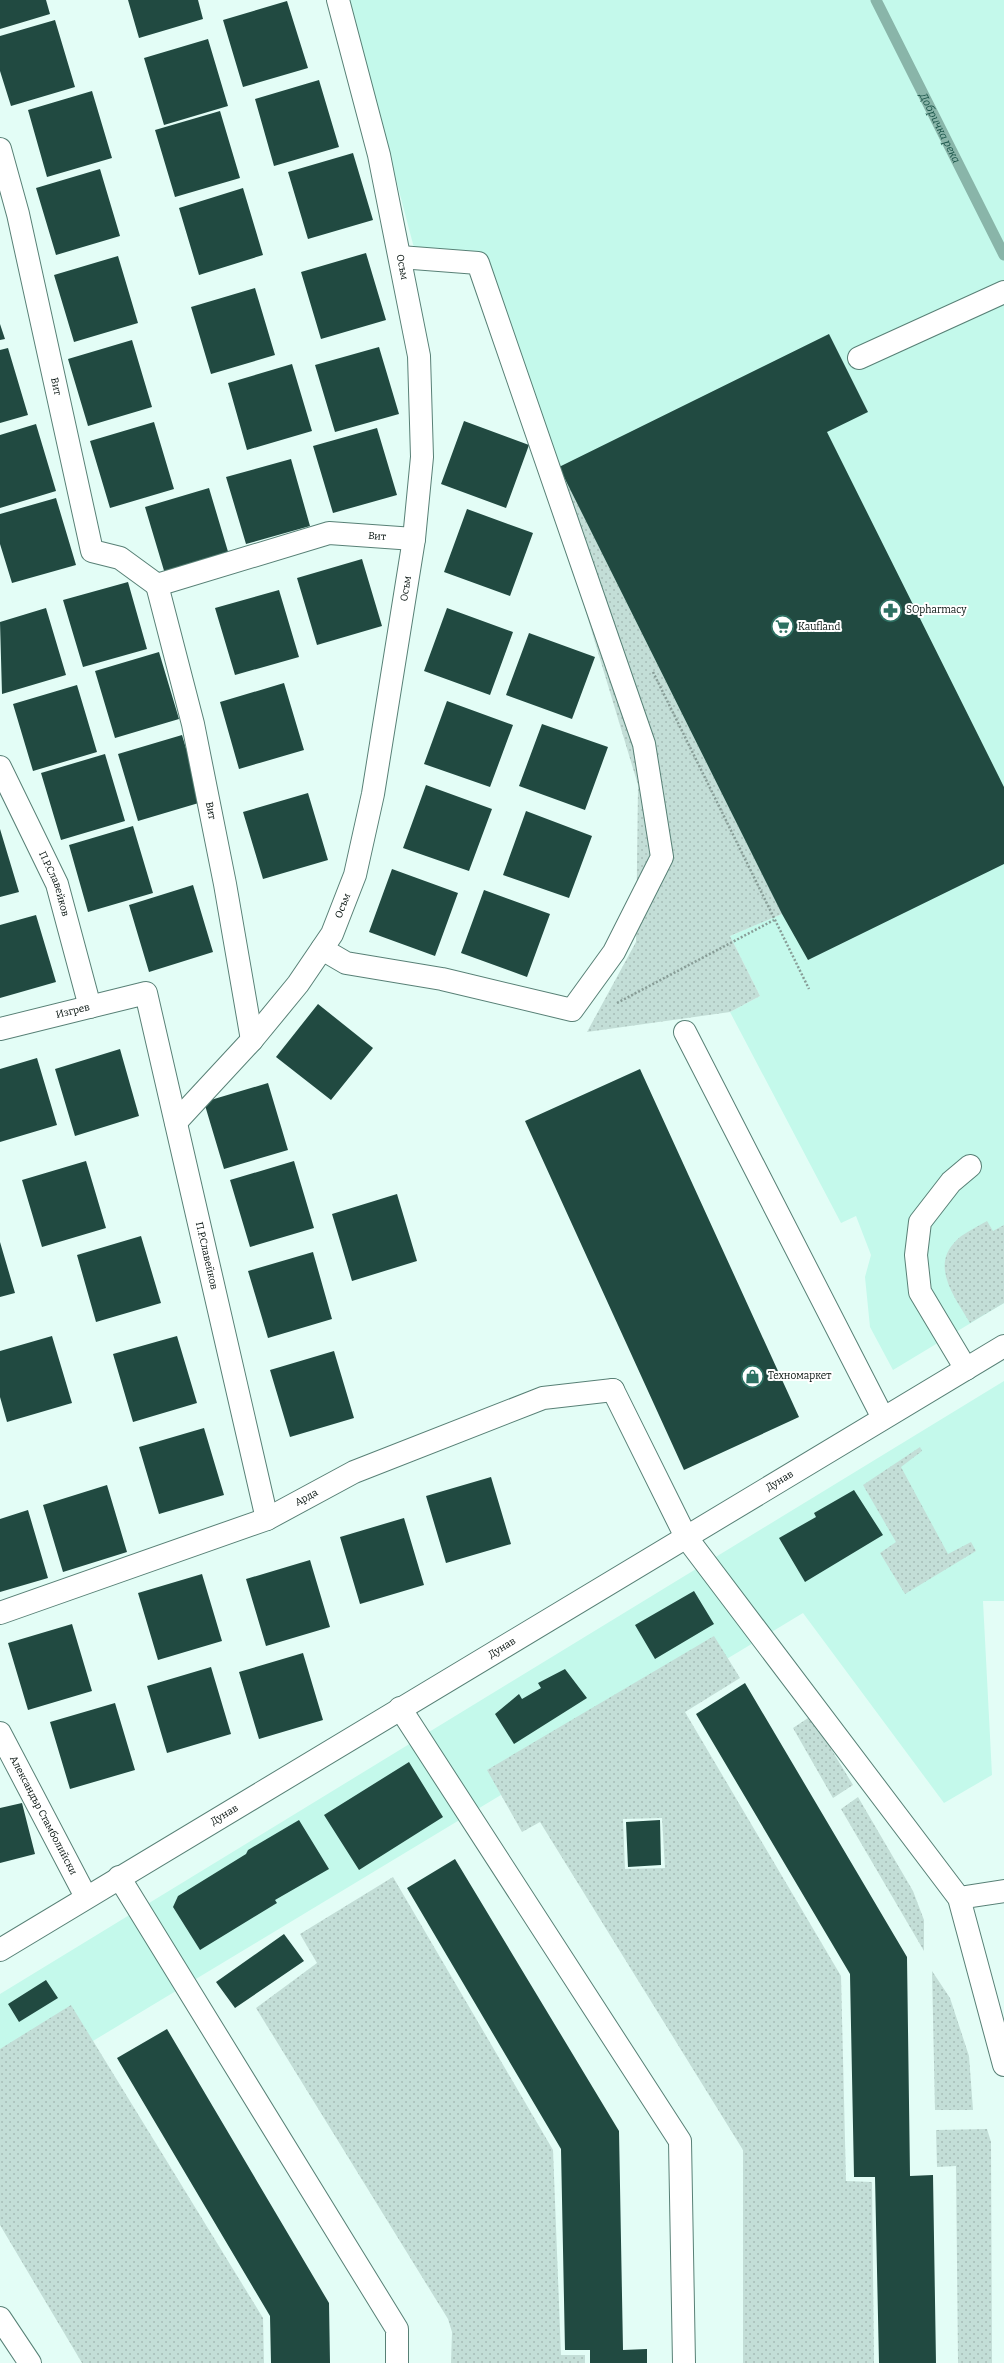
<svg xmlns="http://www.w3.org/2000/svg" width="1004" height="2363" viewBox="0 0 1004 2363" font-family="Bitter,serif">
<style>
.built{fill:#c4f9eb}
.grass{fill:url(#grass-dots);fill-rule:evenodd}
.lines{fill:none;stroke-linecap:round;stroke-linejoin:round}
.stream{stroke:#89b5a9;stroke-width:11}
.building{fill:#214a41}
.service-casing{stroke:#588076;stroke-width:24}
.minor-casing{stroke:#588076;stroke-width:24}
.path{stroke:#889d97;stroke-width:2.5;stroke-dasharray:2 2;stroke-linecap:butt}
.service{stroke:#fff;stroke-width:22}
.minor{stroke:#fff;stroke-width:22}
.labels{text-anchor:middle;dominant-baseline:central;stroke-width:4;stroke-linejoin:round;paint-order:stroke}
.street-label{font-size:10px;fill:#020f0b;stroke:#fff}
.poi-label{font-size:10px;fill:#020f0b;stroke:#fff;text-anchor:start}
.water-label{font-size:11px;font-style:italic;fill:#1a5549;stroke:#fff}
</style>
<defs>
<pattern id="grass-dots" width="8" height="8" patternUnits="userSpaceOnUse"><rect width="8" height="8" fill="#c3ded7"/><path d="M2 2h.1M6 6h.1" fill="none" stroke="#a6bdb7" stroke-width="1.8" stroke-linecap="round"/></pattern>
</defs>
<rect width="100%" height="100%" fill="#e3fdf6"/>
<!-- built -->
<path class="built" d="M349,0H1004V1303L893,1370L870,1327L865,1277L871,1255L856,1216L841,1223L730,1012L760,996L730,936L782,914L559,467L493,274L419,267Z
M1004,1381V1601H983L992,1775L944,1803L803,1613L0,2097V1994Z"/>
<!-- grass -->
<path class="grass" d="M512,367L559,467L782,914L730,936L760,996L730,1012L587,1032L636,942L638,785Z
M987,1221L993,1231L1004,1225V1303L970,1323C956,1299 931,1268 954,1243C961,1234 977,1227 987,1221Z
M920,1447L922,1451L901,1467L948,1554L971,1542L976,1551L905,1594L880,1553L896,1542L863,1485Z
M714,1636L740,1678L685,1712L841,1976L846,2181L872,2182L874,2363H743V2150L540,1822L522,1832L487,1770ZM662,1818L665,1868L625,1869L623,1819Z
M811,1716L853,1785L833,1798L793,1728Z
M858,1797L913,1891L924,1920V1951L841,1809Z
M393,1877L553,2150L561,2355H585V2363H451L452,2332L448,2319L256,2008L317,1963L300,1934Z
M932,1971L950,1998L969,2056L973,2110H935Z
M71,2005L263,2318L264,2363H82L0,2225V2049Z
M987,2129L991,2142L992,2363H958L956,2166L937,2167L936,2130Z"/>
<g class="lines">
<!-- stream -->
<path class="stream" id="s1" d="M876,0L1004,255"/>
</g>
<!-- building -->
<path class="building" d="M0,0H46L50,14L0,29Z
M128,0H198L203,19L139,38Z
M287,1L308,68L243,87L223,20Z
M55,20L75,87L11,106L0,71V36Z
M208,39L228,106L164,125L144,58Z
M319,80L339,147L274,166L255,99Z
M92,91L112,158L47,177L28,110Z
M220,111L240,178L175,197L155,130Z
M353,153L373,220L308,239L288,172Z
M100,169L120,236L56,255L36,188Z
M243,188L263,255L199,275L179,208Z
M366,253L386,320L321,339L301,272Z
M118,256L138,323L74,342L54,275Z
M255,288L275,355L211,374L191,307Z
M0,324L5,339L0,340Z
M829,334L868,412L827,432L1004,787V864L808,960L782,914L559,467Z
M132,340L152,407L88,426L68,359Z
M379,347L399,414L335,432L315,365Z
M8,348L28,415L0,423V350Z
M292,364L312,431L247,450L228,383Z
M464,421L529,445L506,508L441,484Z
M154,422L174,489L110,508L90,441Z
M36,424L56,491L0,508V435Z
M377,428L397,495L333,513L313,446Z
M291,459L310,526L246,544L226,477Z
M209,488L229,555L165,574L145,507Z
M56,498L76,565L12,583L0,544V514Z
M467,509L533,533L510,596L444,572Z
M362,559L382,626L317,645L297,578Z
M128,582L147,649L83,667L63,600Z
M279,590L299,657L235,675L215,608Z
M46,608L66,675L2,694L0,622Z
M447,608L513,632L490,695L424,671Z
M529,633L595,657L572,719L506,695Z
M159,652L179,719L115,738L95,671Z
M284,683L304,750L239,769L220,702Z
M77,685L97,752L33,771L13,704Z
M447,701L513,725L490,787L424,764Z
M542,724L608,747L585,810L519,786Z
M182,735L202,802L138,821L118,754Z
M105,754L125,821L61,840L41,773Z
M426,785L492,809L469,871L403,848Z
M308,793L328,860L263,879L243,812Z
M526,811L592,836L569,898L503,875Z
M133,826L153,893L88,912L69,845Z
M0,829L19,892L0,897Z
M392,869L458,893L435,956L369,932Z
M193,885L213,952L149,972L129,905Z
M484,890L550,914L527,977L461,953Z
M36,915L56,982L0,998V925Z
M318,1004L373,1048L331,1100L276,1057Z
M120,1049L139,1116L75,1136L55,1069Z
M37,1058L57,1125L0,1142V1069Z
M640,1069L799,1417L684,1470L525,1121Z
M268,1083L288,1150L224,1169L204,1102Z
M86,1161L106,1228L42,1247L22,1180Z
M294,1161L314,1228L250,1247L230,1180Z
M397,1194L417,1261L352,1281L332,1214Z
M141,1236L161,1303L96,1322L77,1255Z
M0,1242L15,1293L0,1297Z
M313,1252L332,1319L268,1338L248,1271Z
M52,1336L72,1403L7,1422L0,1397V1351Z
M177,1336L197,1403L133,1422L113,1354Z
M334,1351L354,1418L290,1437L270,1370Z
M204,1428L224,1495L159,1514L139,1447Z
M491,1477L511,1544L446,1563L426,1496Z
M107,1485L127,1552L63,1572L43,1505Z
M854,1490L883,1535L805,1582L779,1538L816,1517L814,1513Z
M28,1510L48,1578L0,1592V1519Z
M404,1518L424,1585L360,1604L340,1537Z
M310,1560L330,1627L266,1646L246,1579Z
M202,1574L222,1641L158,1660L138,1593Z
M694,1591L714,1624L655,1659L635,1625Z
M72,1624L92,1691L28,1710L8,1643Z
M303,1653L323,1720L259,1739L239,1672Z
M211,1667L231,1734L167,1753L147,1686Z
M565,1669L587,1698L514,1744L495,1714L519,1694L522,1699L541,1688L538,1683Z
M745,1683L907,1957L910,2176L933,2175L936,2363H879L875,2177H854L850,1974L696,1714Z
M115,1703L135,1770L70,1789L50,1722Z
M409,1762L443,1817L359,1870L324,1815Z
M22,1803L35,1854L0,1863V1808Z
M299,1820L329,1869L275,1900L277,1903L200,1950L173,1907L178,1896L246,1854L248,1850Z
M660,1820L661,1865L628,1867L626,1822Z
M455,1859L619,2131L623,2350L647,2349V2363H590V2350H565L561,2149L407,1888Z
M284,1934L304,1961L235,2008L216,1982Z
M46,1980L58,1998L19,2022L8,2004Z
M167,2029L329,2303L330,2363H271L270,2316L117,2058Z"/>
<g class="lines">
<defs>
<path id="service" d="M859,358L1004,292
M322,949L346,963L442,979L572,1010L614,952L662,857L644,744L478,263L400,257
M685,1032L883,1418
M966,1369L920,1292L916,1255L920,1222L951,1182L970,1166
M613,1390L686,1537L959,1898L1004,2065
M400,1708L680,2141L684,2363
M119,1877L397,2329V2363
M959,1898L1004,1891
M0,2318L30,2363"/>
<g id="minor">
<path id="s2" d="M0,149L18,214L92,551L120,558L157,585L329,533L414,539"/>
<path id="s3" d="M157,585L193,724L225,884L252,1040"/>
<path id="s4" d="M0,767L57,884L90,1007"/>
<path id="s5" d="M0,1029L146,993L267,1519"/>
<path id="s6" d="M176,1122L252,1040L298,984L332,934L355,875L373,794L414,539L422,457L419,356L379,155L338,0"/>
<path id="s7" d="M0,1613L267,1519L354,1472L543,1398L613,1390"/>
<path id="s8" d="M0,1733L86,1897"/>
<path id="s9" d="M0,1950L1004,1346"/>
</g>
</defs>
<!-- service casing -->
<use href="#service" class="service-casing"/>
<!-- minor casing -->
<use href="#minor" class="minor-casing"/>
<!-- path -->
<path class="path" d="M653,672L809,989
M617,1003L774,920"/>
<!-- service -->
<use href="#service" class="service"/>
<!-- minor -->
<use href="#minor" class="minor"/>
</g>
<!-- icons -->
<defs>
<symbol id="pharmacy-ring" viewBox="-11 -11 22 22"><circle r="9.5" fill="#fff" stroke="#2d7062" stroke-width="1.5"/><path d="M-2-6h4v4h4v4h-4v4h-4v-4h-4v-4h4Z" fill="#2d7062"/></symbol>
<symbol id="supermarket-ring" viewBox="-11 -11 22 22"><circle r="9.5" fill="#fff" stroke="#2d7062" stroke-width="1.5"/><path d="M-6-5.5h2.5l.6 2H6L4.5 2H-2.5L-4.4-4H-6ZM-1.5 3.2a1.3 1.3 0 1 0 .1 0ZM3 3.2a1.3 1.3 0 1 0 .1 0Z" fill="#2d7062"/></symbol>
<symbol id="shop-ring" viewBox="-11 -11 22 22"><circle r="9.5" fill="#fff" stroke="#2d7062" stroke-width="1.5"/><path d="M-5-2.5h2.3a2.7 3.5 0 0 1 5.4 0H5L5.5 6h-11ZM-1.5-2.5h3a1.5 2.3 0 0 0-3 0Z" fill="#2d7062"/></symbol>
</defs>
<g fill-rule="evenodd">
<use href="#pharmacy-ring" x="878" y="598" width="25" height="25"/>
<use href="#supermarket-ring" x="770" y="614" width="25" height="25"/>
<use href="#shop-ring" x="740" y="1364" width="25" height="25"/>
</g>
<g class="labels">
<!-- street labels -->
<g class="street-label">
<text transform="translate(402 267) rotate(79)">Осъм</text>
<text stroke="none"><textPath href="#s2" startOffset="244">Вит</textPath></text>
<text stroke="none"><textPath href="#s2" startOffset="715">Вит</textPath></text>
<text stroke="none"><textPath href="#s6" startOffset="599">Осъм</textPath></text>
<text stroke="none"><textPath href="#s3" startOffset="232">Вит</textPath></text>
<text stroke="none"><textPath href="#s4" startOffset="129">П.Р.Славейков</textPath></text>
<text stroke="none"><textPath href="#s6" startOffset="275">Осъм</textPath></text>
<text stroke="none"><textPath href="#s5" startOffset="75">Изгрев</textPath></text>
<text stroke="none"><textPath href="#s5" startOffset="420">П.Р.Славейков</textPath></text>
<text stroke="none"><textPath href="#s9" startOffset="910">Дунав</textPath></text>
<text stroke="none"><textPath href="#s7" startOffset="328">Арда</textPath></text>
<text stroke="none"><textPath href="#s9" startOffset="586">Дунав</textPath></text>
<text stroke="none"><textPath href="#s9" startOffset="262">Дунав</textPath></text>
<text stroke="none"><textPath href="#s8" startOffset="93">Александър Стамболийски</textPath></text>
</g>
<!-- poi labels -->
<g class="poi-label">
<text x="906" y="610">SOpharmacy</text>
<text x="798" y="627">Kaufland</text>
<text x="768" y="1376">Техномаркет</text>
</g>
<!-- water labels -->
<g class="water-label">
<text stroke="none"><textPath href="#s1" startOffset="143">Добричка река</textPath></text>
</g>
</g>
</svg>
